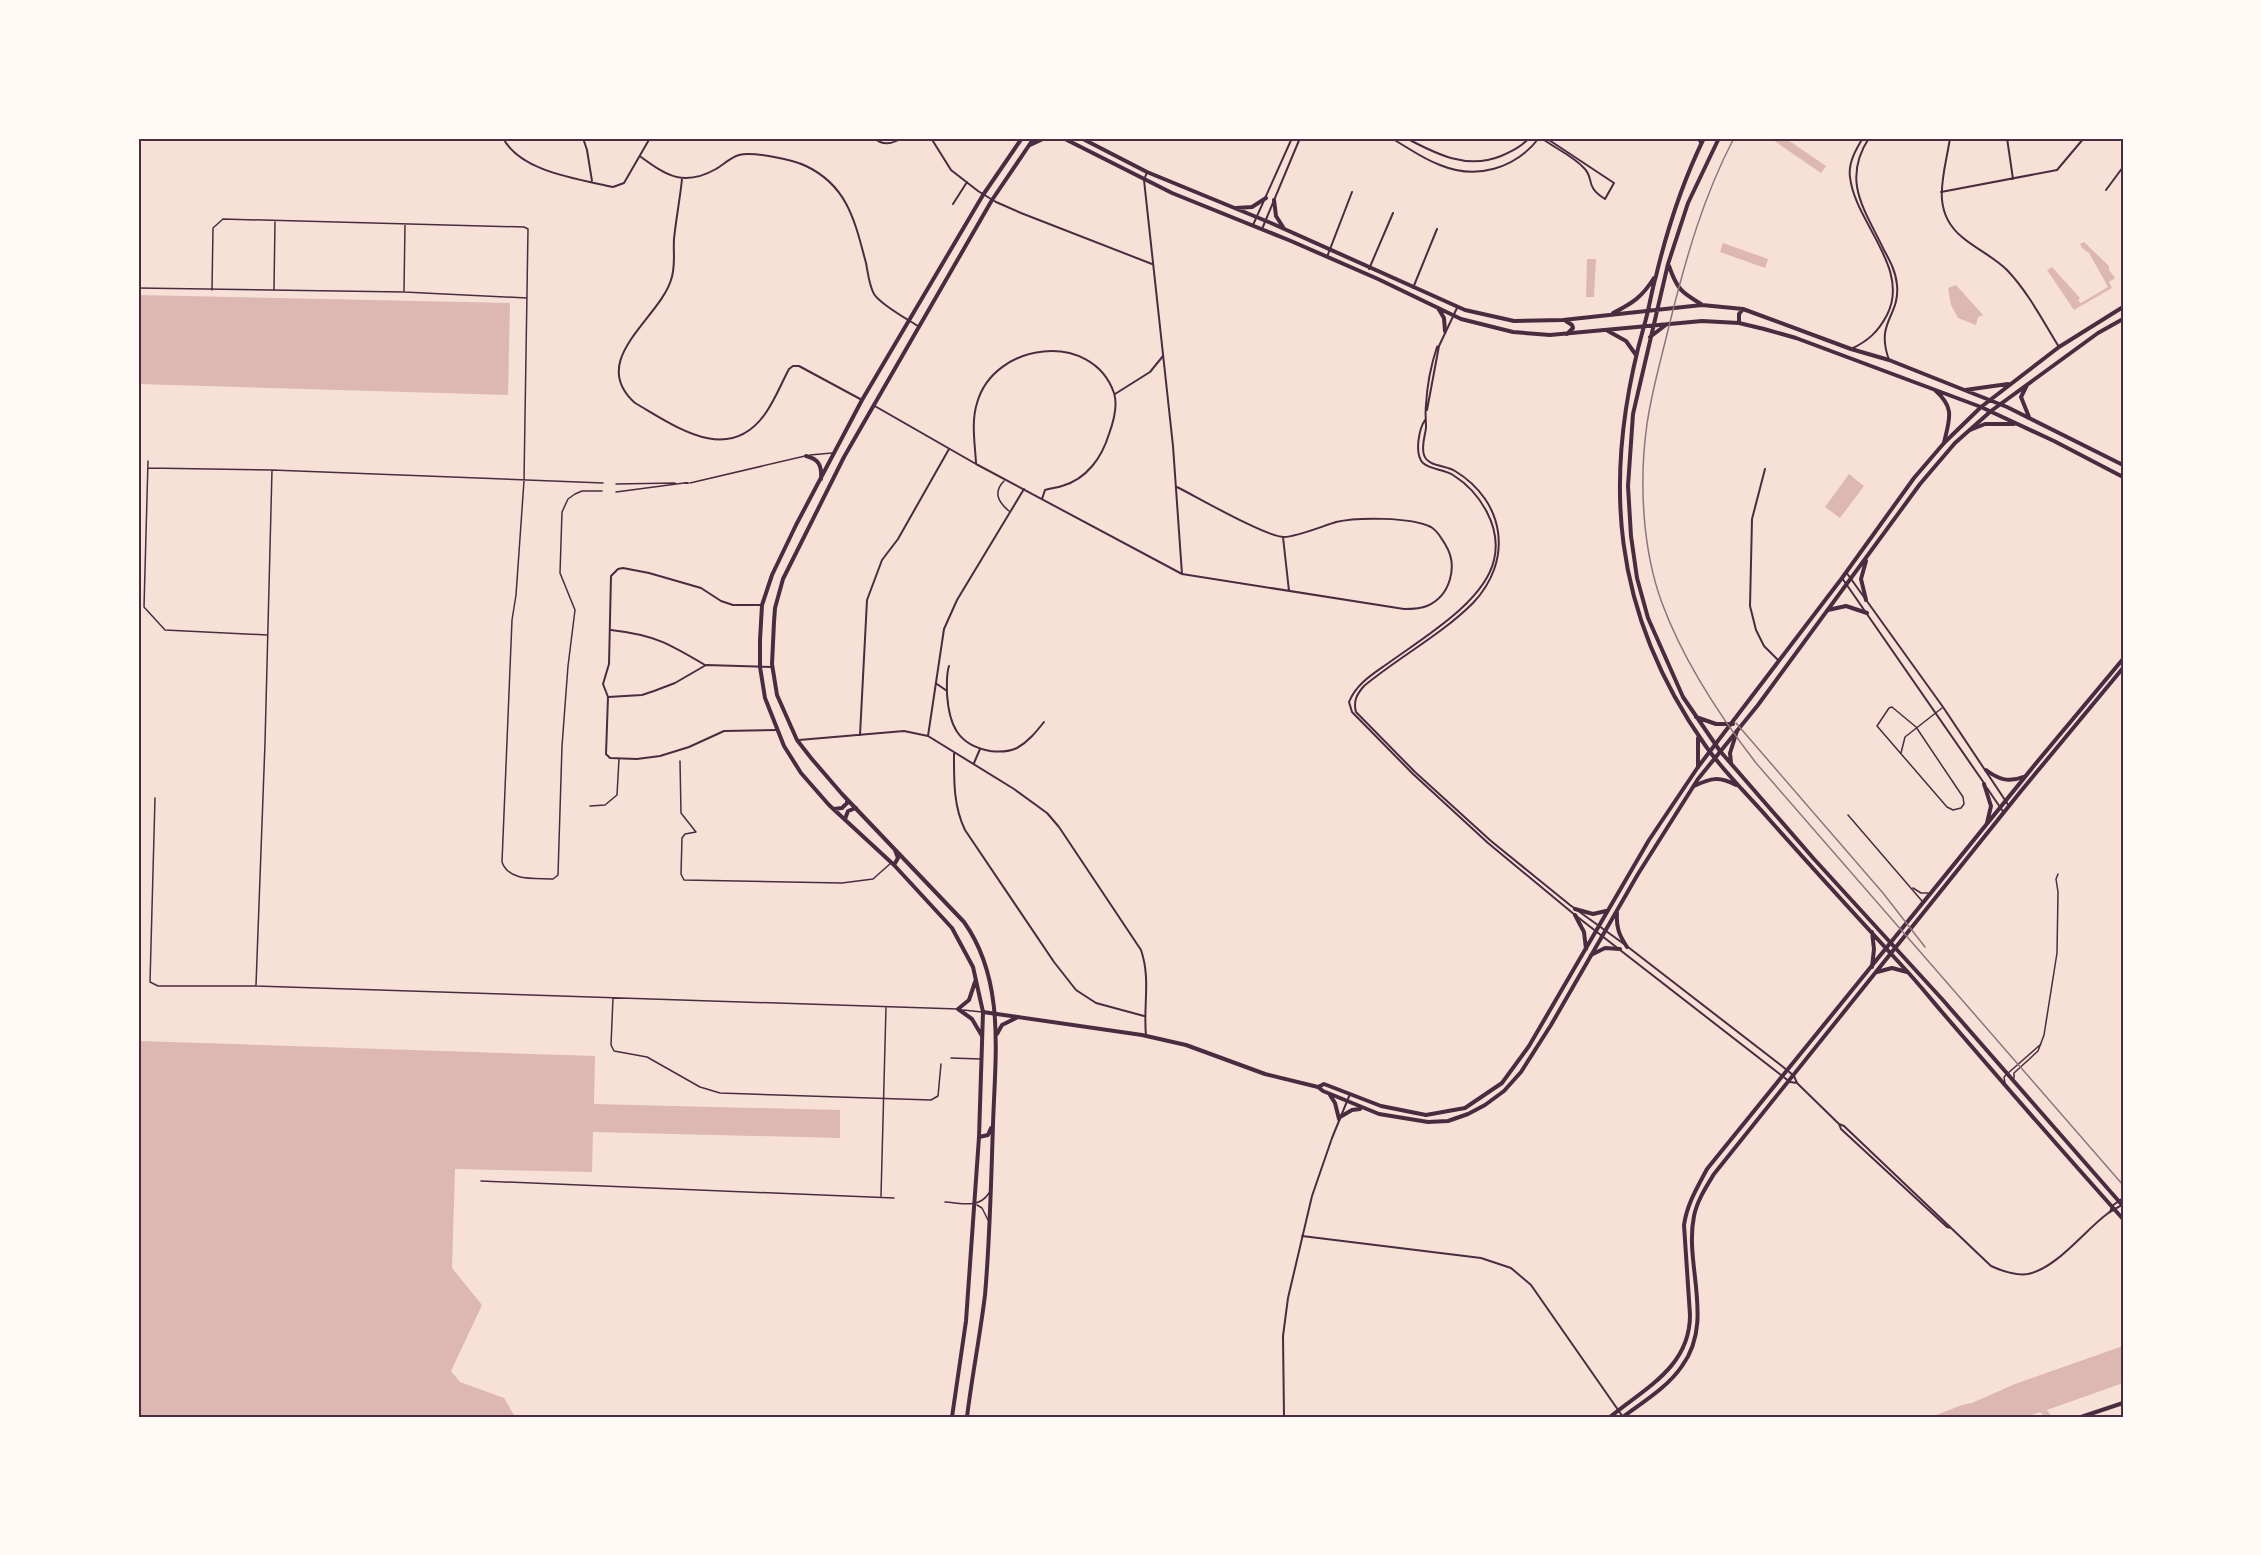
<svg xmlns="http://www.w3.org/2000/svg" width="2261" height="1555" viewBox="0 0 2261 1555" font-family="Literata,serif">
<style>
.water{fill:#dcb8b0}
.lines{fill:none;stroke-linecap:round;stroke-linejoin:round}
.service{stroke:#4a2c40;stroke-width:1.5}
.minor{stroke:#4a2c40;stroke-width:2}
.secondary{stroke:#4a2c40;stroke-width:4}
.primary{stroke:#4a2c40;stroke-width:4}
.rail{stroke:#8f747c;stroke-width:1.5}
.neatline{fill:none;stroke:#4a2c40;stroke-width:2}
</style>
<rect width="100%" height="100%" fill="#f7e1d7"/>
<!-- water -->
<path class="water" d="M1770,138H1785L1826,166L1821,173Z
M2084,242L2109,266V270L2115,278L2109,282L2112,288L2074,310L2047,270L2052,267L2080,298L2078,300L2081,303L2108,287L2089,253L2082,248L2080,244Z
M1723,243L1768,259L1765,268L1720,252Z
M1587,259H1596L1594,297H1586Z
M1956,285L1983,315L1978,317L1976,325L1958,318L1951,305L1948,288Z
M138,295L510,303L508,395L138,384Z
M1849,474L1864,486L1840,518L1825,507Z
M138,1041L595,1056L594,1104L840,1110V1138L593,1132L592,1172L455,1169L452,1268L482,1305L451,1371L460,1382L504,1398L515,1417H138Z
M2123,1346V1383L2047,1410L2052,1417H2045L2040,1412L2026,1417H1931L1962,1405L1972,1403L2015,1384Z"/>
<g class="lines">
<!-- service -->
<path class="service" d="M138,288L404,292L527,298
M274,289L275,222
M212,290L213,228L223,219L524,227L528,229L524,481L516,595L512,620L502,862C509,882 535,878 553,879L558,875L562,746L568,666L575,610L560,573L562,512L568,499L575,494L582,491H602
M404,291L405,224
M810,455L832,453
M148,461L144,607L165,630L267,635
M148,468L272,470L603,483
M1004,481C993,492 998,502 1009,511
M690,483L805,456
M616,484L675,483
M616,492L684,483
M1892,707L1916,727L1963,797L1964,804L1961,808L1953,810L1947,807L1877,726L1889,708Z
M1901,753L1905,737L1942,708
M680,761L681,813L696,832L685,834L682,838L681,874L684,880L842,883L873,879L891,863
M155,798L150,982L158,986H256L958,1009
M590,806L605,805L617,795L619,759
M1848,815L1922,901
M1913,888L1921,893H1928
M256,985L265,743L272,470
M613,998L611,1045L614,1051L647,1057L700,1087L720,1093L931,1100L938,1096L941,1064
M963,1010L982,1012
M951,1058L981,1059
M2014,1078V1073L2038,1051L2044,1035L2057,953L2058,892L2056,879L2058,874
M2005,1083L2004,1077L2007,1074L2041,1044
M481,1181L894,1198
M881,1196L886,1007
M945,1202C962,1203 979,1209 989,1193
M977,1205L982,1208L988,1220"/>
<!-- minor -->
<path class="minor" d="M503,138C521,172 578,179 613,187L624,183L650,138
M583,138L587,150L592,181
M874,138C883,146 892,144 902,138
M931,138L951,170L978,191L996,202L1021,213L1152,264
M1391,138C1407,147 1423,159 1440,165C1476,180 1515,169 1539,138
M1406,138C1436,154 1467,170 1501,156C1512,151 1521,147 1529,138
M1698,138L1701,145
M1869,138C1841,181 1865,210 1884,250C1890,261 1896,272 1897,285C1900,317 1875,321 1889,360
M1950,138C1945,173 1929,210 1962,237C1976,249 1994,257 2007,270C2028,292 2043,321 2059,347
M2007,138L2013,179
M1538,140H1544C1557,149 1574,157 1584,168C1595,179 1584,186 1605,199L1614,183L1546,138
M641,157C667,176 684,187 716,169C723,165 731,157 739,155C752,151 794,160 806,166C848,186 855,222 866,263C868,273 869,285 874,294C881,305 907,319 918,326
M1147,172L1144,180L1173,446L1182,574
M682,179C680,199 676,219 674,239C673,253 676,266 671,280C659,319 587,360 635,403C675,426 728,466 765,414C775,400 781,384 789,369L793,366H799L862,400
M2106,190L2123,167
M1941,192L2057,170L2084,138
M953,204L967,182
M1253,225L1292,138
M1262,229L1300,138
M1327,257L1352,192
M1369,269L1393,213
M1413,288L1437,229
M1439,346L1437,347C1431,365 1427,386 1426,405C1425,412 1426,420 1426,428C1425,436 1421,446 1424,455C1428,467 1446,465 1455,471C1506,502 1513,561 1473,603C1441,635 1399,657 1364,686C1357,694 1353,701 1356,712L1415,772L1491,841L1570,905L1624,944
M1851,349C1868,341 1878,332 1887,315C1911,268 1855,223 1850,177C1848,163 1856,149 1863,138
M1115,394L1150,372L1163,356
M873,405L976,464L1182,574L1404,609C1412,609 1420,609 1427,606C1450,596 1459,566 1445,544C1441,538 1438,531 1431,527C1411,517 1357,517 1336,522C1323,526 1296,537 1284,537C1266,537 1197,497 1177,487
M1427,410L1439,346L1457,308
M1425,420C1419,429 1414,454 1423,463C1431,470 1444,469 1453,475C1480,492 1502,527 1494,560C1484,603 1421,639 1387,664C1373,674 1356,684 1349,702L1352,712L1413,774L1488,843L1575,915L1790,1082L1797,1083
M976,463C975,444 971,422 977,403C994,342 1092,330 1114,393C1118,405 1113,423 1109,434C1102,457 1087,479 1062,486C1057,488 1051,488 1045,490L1042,499
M1765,469L1752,519L1750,606L1756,630L1764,646L1778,660
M685,483H688
M1283,537L1289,591
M1846,572L1943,707L2009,806
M1842,578L1984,783
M762,605H733L721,601L701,588L649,573L623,568L618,569L611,576L609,664L603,684L608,697L606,754L610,758L637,759L660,756L689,747L724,731L777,730
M611,630C654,635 668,643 705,665
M949,666C946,675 947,685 947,694C949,724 957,745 990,751C999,752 1009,752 1017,748C1028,742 1036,732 1044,722
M937,684L947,691
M608,697L642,695L654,691L675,683L706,665L772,667
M860,735L867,600L882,560L898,539L949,449
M928,736L944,629L957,600L1024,489
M799,740L904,731L928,736L1014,789L1047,813L1059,827L1141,950C1151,979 1143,1006 1146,1036
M954,752C954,779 953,805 965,830L1054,962L1076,990L1096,1003L1144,1016
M974,763L980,749
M1987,788L2004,813
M1628,947L1787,1070L1794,1076L1797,1083L1839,1124L1841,1129L1947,1227L1951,1228
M1839,1124L1844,1126L1991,1266C2002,1271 2015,1276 2028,1274C2057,1268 2084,1231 2107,1214C2112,1210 2118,1208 2123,1204
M2110,1212L2112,1206L2123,1198
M1302,1236L1481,1258L1511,1268L1531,1285L1623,1417
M1284,1417L1283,1336L1288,1298L1312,1196L1332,1138L1350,1094"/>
<!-- secondary -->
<path class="secondary" d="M1866,561L1861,579L1866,600
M1828,610L1846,606L1867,613
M1986,770C1998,779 2008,783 2023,777
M1984,784L1991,806L1987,823
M1575,909L1593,914L1606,911
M1617,913C1616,927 1619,935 1627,947
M1575,915L1584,932L1586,949
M1591,955L1605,948L1620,949
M983,1012L1142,1035L1186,1045L1265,1074L1318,1087L1323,1091L1379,1114L1428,1122L1448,1121L1468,1114L1485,1105L1504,1091L1521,1072L1551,1025L1638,874L1698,779L1758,705L1920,484L1955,443L1991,411
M1318,1087L1324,1084L1381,1106L1426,1115L1465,1108L1502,1083L1529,1046L1649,840L1698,767L1842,578L1914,478L1944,443L1981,407
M1330,1095L1335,1103L1339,1119
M1340,1117L1352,1110L1360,1109
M1610,1417C1645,1388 1690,1367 1690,1315L1684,1225C1687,1204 1697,1188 1707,1169L2037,762L2123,659
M1623,1417C1643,1402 1668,1387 1682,1366C1715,1321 1684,1265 1694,1216C1697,1201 1706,1187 1714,1174L2021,791L2123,668"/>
<!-- primary -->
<path class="primary" d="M1063,138L1172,193L1291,241L1378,279L1461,319L1513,332L1550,335L1702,321L1739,323L1764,329L1796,338L1981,407L2054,441L2123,477
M1081,138L1147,172L1271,223L1465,310L1514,321L1563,320L1702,305L1743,309L1851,349L1889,360L2007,407L2123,465
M1704,138C1683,181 1667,230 1656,276C1651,293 1649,310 1644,326C1601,479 1612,613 1705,745C1723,771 1747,794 1768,818C1813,869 1859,919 1905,969C1918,983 1930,998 1942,1012C2002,1082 2062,1151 2123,1219
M1719,138L1688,203L1668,264L1633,414L1628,486L1631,536L1637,578L1648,618L1683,697L1720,751L1814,859L1942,999L2123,1206
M1030,145L1045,138
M1274,200L1276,216L1283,227
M1236,208L1252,207L1266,198
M1669,266C1677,289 1681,292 1701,304
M1438,308L1444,318L1445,331
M1613,313C1633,303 1642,297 1654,278
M1566,321L1572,325L1573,328L1567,334
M1739,323V314L1743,309
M1608,331L1626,341L1636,355
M1650,337L1667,324
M2027,385L2021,397L2029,417
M1935,390C1956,409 1949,419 1944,443
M1965,390L2008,384
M1981,407L2059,347L2123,307
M1991,411L2098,333L2123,319
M1970,430L1985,424H2014
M806,456C819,459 822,466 821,479
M1696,717L1716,724H1733
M1698,738V767
M1731,763L1730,753L1737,731
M1694,786C1711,778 1719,776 1736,785
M834,809L842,808L847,803V799
M845,819L848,811L856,808
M894,865L898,858L895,850
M1872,967L1874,949L1872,932
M1877,972L1892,968L1907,972
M975,982L969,1000L958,1009L972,1019L982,1036
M997,1034L1002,1025L1018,1017
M979,1137L988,1135L991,1128
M952,1417L966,1321L979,1137L983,1012L973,967L952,928L894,865L829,805L801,773L784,746L765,698L760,667V640L762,605L772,575L796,525L862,400L983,195L1022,138
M967,1417C972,1376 980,1336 985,1295C990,1238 991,1182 993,1125C995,1056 1006,981 964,922L842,794L811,758L797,740L777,695L772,664L774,622L775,608L783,579L844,457L992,200L1034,138
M2081,1417L2123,1403
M2121,1417L2123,1416"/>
<!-- rail -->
<path class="rail" d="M1734,138C1703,197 1686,258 1670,322C1662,356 1652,389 1647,424C1639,480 1642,549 1662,603C1683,660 1719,715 1756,763L2123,1185
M1736,723L1883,893L1925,947"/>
</g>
<!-- border -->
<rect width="2261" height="1555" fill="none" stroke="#fffaf5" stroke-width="279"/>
<rect x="140" y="140" width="1982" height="1276" class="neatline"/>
</svg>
